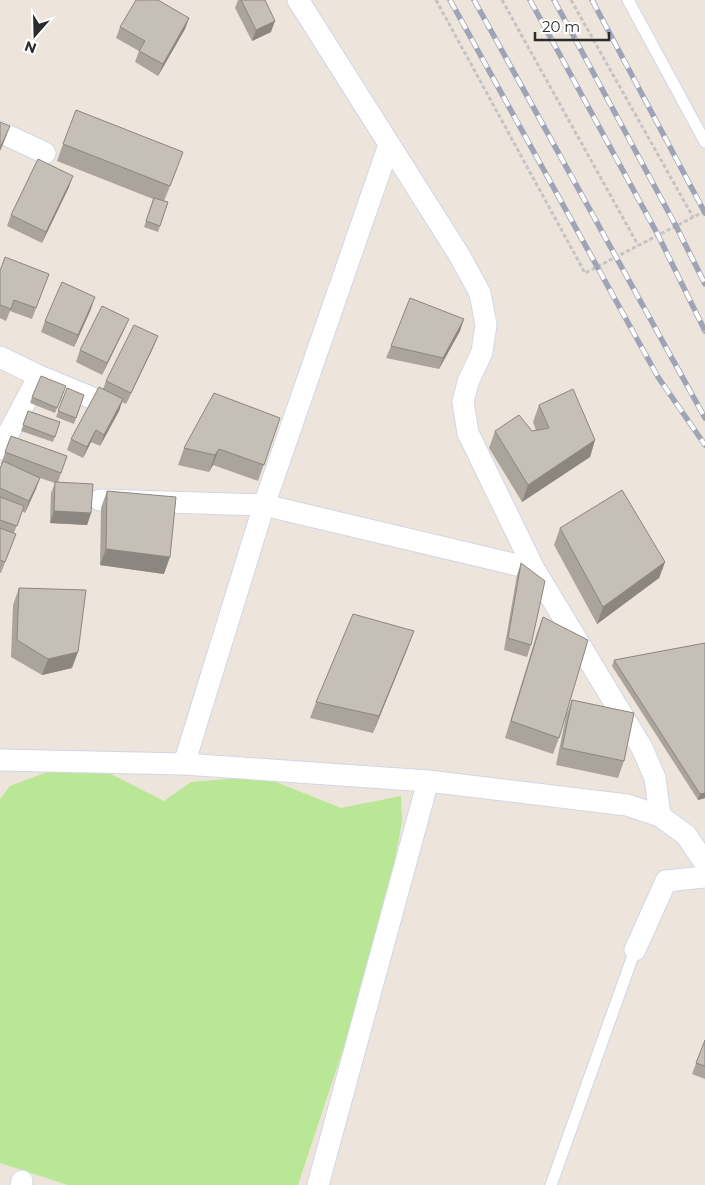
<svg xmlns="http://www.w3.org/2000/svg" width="705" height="1185" viewBox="0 0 705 1185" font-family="Montserrat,sans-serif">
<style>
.green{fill:#bae795}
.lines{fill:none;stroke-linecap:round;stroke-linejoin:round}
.service-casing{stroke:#d1d7e4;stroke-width:13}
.minor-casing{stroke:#d1d7e4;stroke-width:23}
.path{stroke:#c4c4c4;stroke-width:3;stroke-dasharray:4 2.5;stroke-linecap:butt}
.service{stroke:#fff;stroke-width:11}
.minor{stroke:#fff;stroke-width:21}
.rail-casing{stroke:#9ea4b6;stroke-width:5.5}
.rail{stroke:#fff;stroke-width:4;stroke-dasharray:11;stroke-linecap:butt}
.wall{fill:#aaa49d}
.shaded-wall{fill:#8b8680}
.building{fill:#c6bfb7;stroke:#8b8680}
</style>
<rect width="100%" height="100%" fill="#ede4dc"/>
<!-- green -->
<path class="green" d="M63,766L105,771L164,801L191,782L261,776L341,808L401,796L402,822L380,938L298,1185H68L0,1163V799L10,786Z"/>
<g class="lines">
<defs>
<path id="service" d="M628,0L705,142
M551,1185L635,950"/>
<path id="minor" d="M298,0L458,253L480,293L486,325L482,352L468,382L463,402L468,433L534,569L642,748L655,778L660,816
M0,132L45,153
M0,357L39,376L90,397
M0,449L39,376
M100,500L264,505L534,569
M0,760L184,764L428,781L627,805L660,816L686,835L705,863
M184,764L264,505L389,145
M635,950L666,881L705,877
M21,1185L22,1181
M318,1185L428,781"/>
</defs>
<!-- service casing -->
<use href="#service" class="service-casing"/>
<!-- minor casing -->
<use href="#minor" class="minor-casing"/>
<!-- path -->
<path class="path" d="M436,0L585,273L705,211
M502,0L638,245
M571,0L693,217"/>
<!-- service -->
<use href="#service" class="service"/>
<!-- minor -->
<use href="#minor" class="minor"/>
<defs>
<path id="rail" d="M450,0L658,377L705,445
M474,0L705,418
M530,0L658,235L705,331
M554,0L676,226L705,284
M592,0L705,213"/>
</defs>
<!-- rail casing -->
<use href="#rail" class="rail-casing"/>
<!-- rail -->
<use href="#rail" class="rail"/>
</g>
<!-- wall -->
<path class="wall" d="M238,0H265L271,32L252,41L235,8Z
M189,18L185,29L158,76L135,62L139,51L116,38L120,27Z
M63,144L177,169L164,201L168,202L158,232L144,227L153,199L57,161Z
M69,187L42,243L7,226L11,215Z
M0,271L49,274L32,319L10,311L6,321L0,318Z
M91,309L74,347L41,332L45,321Z
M124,330L102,375L76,362L80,350Z
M460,331L439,369L386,358L391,346Z
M158,336L153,348L126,404L122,402L119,411L100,446L91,442L83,458L67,450L71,439L103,389L106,381Z
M67,388L84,395L74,424L56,417Z
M64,392L55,413L30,403L32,397Z
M539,405L595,440L590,457L522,502L489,448L495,431H532L536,430L533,422Z
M28,411L60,422L53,442L21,431Z
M280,418L258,481L213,465L209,472L178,465L184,448Z
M11,436L67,456L58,482L91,513L87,525L50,523L51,493L55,483L40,478L25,513L22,511L14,533L16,534L1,573H0V469L2,464H1Z
M107,491L164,574L100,565L101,508Z
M560,528L665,562L659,578L597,624L554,545Z
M521,563L531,645L527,657L504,650L517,575Z
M19,588L72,668L42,675L11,657L13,605Z
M543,617L559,738L553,754L505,738L537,633Z
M408,647L373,733L310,718L316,702Z
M614,660L705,798L698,800L612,666Z
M572,700L624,761L618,778L556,765L566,716Z
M705,1040V1079L692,1074Z"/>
<!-- shaded-wall -->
<path class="shaded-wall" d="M189,18L185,29L158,76L163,64Z
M275,21L271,32L252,41L256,30Z
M10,126L4,142L0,151V148Z
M73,176L69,187L42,243L46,232Z
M95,297L91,309L74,347L78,335Z
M129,319L124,330L102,375L107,363Z
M464,319L460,331L439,369L443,358Z
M158,336L153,348L126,404L131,393Z
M123,399L119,411L100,446L104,435Z
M96,430L91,442L83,458L87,447Z
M595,440L590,457L522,502L528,485Z
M219,449L213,465L209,472L215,455Z
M40,478L36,489L25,513L29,501Z
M54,511L91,513L87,525L50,523Z
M106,549L170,557L164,574L100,565Z
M665,562L659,578L597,624L603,607Z
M414,631L408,647L373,733L379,716Z
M78,652L72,668L42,675L48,659Z
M705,793V798L698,800L700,794Z"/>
<!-- building -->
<path class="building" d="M136,0H158L189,18L163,64L139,51L145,41L120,27Z
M241,0H265L275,21L256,30Z
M76,110L183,152L170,186L63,144Z
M0,122L10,126L0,148Z
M38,159L73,176L46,232L11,215Z
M154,198L168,202L160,226L146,221Z
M5,257L49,274L36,308L14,300L11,309L0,305V271Z
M62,282L95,297L78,335L45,321Z
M410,298L464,319L443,358L391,346Z
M102,306L129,319L107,363L80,350Z
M134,325L158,336L131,393L106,381Z
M41,376L66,386L57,408L32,397Z
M99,387L123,399L104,435L96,430L87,447L71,439Z
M67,388L84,395L76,418L58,411Z
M573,389L595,440L528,485L495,431L519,415L532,431L549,428L539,405Z
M214,393L280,418L264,465L219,449L215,455L184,448Z
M28,411L60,422L55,437L23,425Z
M11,436L67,456L61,473L5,452Z
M3,461L40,478L29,501L0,488V469Z
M55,482L93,484L91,513L54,511Z
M622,490L665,562L603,607L560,528Z
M107,491L176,497L170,557L106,549Z
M0,497L24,506L17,526L0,520Z
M0,528L16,534L5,562L0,560Z
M521,563L545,581L531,645L508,638Z
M19,588L86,590L78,652L48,659L17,640Z
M353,614L414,631L379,716L316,702Z
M543,617L588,640L559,738L511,721Z
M705,643V793L700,794L614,660Z
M572,700L634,713L624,761L562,748Z
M705,1040V1066L696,1063Z"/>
<!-- north arrow -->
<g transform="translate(35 35) rotate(200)" stroke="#ffffff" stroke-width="4" paint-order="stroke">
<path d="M0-4L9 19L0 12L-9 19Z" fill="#2b2b2b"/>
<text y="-8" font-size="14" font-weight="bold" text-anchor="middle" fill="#2b2b2b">N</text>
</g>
<!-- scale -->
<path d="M535 32v8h74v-8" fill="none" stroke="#2b2b2b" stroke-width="2.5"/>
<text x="542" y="32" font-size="15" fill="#2b2b2b" stroke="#ffffff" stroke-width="4" paint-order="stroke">20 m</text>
</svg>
